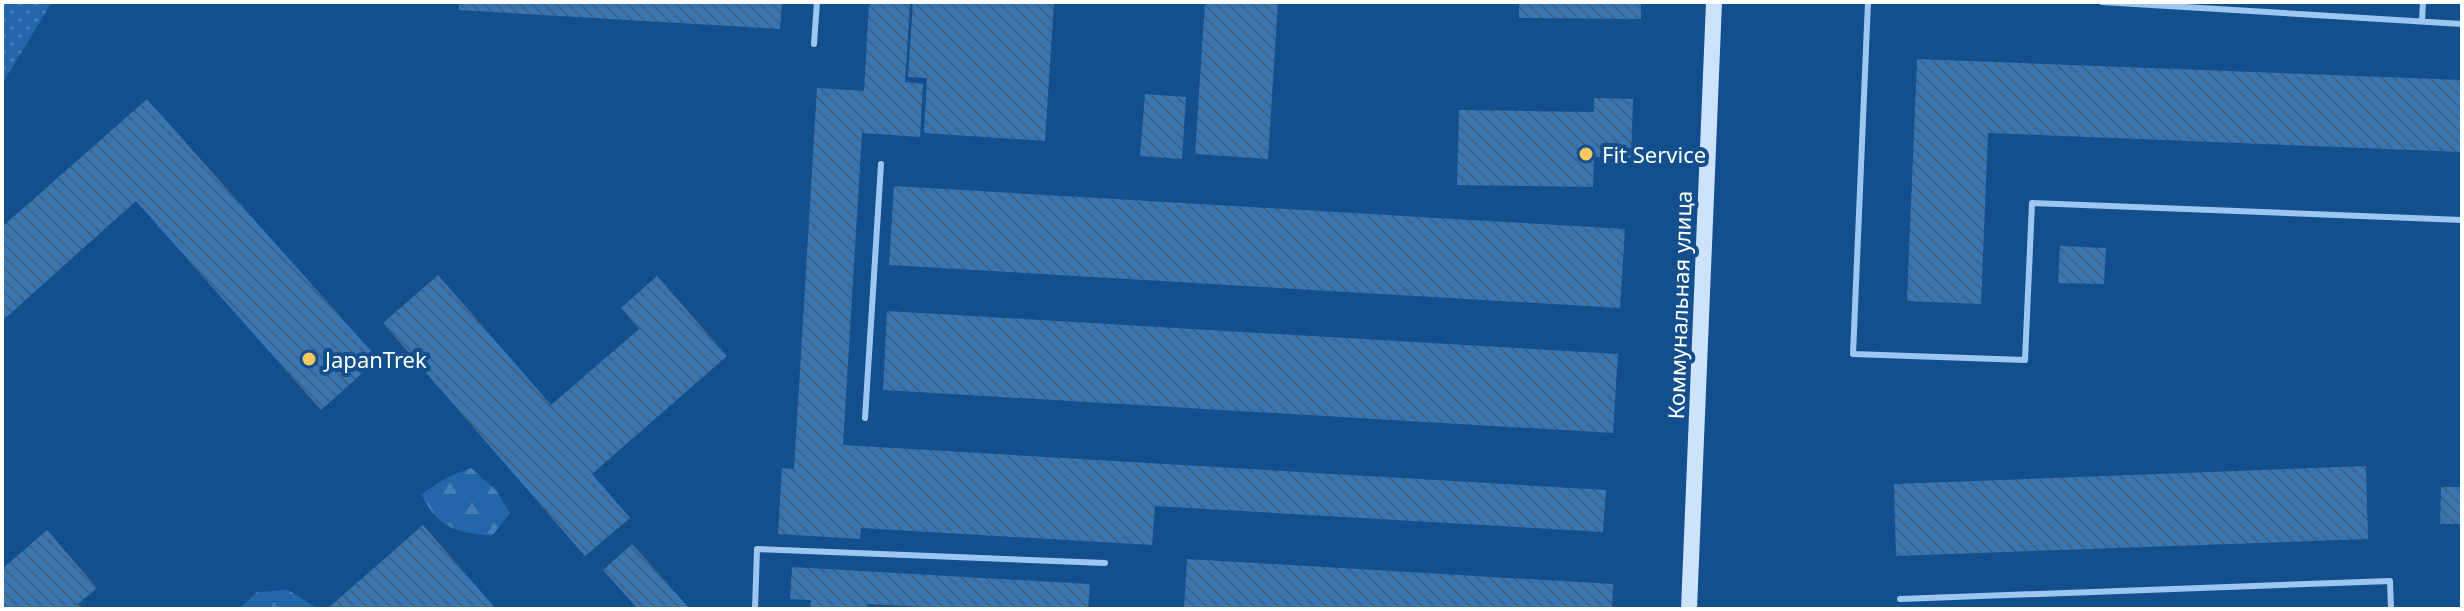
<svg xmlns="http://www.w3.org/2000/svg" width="2464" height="611" viewBox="0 0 2464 611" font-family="'Noto Sans',sans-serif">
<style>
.grass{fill:url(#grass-dots)}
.forest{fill:url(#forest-firs)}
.building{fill:url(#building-back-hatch)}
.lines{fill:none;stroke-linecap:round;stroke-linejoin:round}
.lane{stroke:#9ec7f0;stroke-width:6}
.secondary{stroke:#cce3fb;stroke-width:16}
.poi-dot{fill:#ffc85d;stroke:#144f8d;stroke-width:3}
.labels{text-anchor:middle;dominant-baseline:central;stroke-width:8;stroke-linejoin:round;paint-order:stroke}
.poi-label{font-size:22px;fill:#fff;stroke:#144f8d;text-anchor:start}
.street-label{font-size:22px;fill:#fff;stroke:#144f8d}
</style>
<defs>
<pattern id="grass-dots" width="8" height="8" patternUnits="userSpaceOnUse" patternTransform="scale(2)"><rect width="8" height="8" fill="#2367aa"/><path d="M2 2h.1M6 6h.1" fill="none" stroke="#447eb7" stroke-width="1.8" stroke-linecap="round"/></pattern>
<pattern id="forest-firs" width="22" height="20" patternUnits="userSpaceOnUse" patternTransform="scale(2)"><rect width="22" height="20" fill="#2367aa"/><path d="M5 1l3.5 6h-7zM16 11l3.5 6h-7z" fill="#447eb7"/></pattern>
<pattern id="building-back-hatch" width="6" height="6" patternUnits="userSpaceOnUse" patternTransform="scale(2)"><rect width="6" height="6" fill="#3876b4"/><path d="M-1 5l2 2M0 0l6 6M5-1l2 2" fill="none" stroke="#426180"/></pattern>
</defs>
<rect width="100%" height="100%" fill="#144f8d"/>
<!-- grass -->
<path class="grass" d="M2,2H52L2,84Z"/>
<!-- forest -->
<path class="forest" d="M471,468L496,490L510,513L492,536C455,532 439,529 421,494L448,477Z
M288,590L315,607L239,609L257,592Z"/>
<!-- building -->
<path class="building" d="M459,2H782L780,29L459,10Z
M869,2H910L905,82L923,84L920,137L862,133L843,445L1606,490L1603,532L1155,506L1152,545L861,528L860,539L778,534L782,468L794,469L817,88L864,91Z
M913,2H1054L1045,141L924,133L927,78L908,77Z
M1205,2H1278L1268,159L1195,154Z
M1519,2H1641V19L1519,18Z
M1917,59L2462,80V152L1988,133L1981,304L1907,301Z
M1145,94L1186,97L1182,159L1140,156Z
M1594,98L1633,99L1631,158L1594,157L1593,187L1457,185L1459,110L1594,112Z
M147,99L378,359L321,410L136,201L2,321V227Z
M894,186L1625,229L1620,308L889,265Z
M2060,246L2106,248L2104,284L2058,283Z
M438,275L551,405L639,329L621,308L657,276L727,356L592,474L630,518L585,556L383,323Z
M887,311L1618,354L1613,433L883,390Z
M2366,466L2368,539L1896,556L1894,484Z
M2441,487H2462V524H2440Z
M423,525L496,609H327Z
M47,530L97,588L78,604L82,609H2V569Z
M632,544L690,609H638L603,570Z
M1187,559L1613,584L1612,609H1184Z
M792,567L1090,584L1088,609H963L867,604V609H810L811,600L790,599Z"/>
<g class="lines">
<!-- lane -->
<path class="lane" d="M1868,2L1853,354L2025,360L2032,203L2462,220
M2102,2L2462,24
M2422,21L2423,2
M814,44L817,2
M865,418L881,164
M1900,599L2390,581L2391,609
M755,609L757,549L1105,563"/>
<!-- secondary -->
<path class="secondary" d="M1689,609L1714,2"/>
</g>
<!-- markers -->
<g class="poi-dot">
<circle cx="1586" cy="154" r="8"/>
<circle cx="309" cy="359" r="8"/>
</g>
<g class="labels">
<!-- poi labels -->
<g class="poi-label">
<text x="1602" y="154">Fit Service</text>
<text x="325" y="359">JapanTrek</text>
</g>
<!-- street labels -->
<g class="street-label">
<text transform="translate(1679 305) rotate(-88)">Коммунальная улица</text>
</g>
</g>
<!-- border -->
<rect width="2464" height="611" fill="none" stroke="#ffffff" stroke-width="8"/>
</svg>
